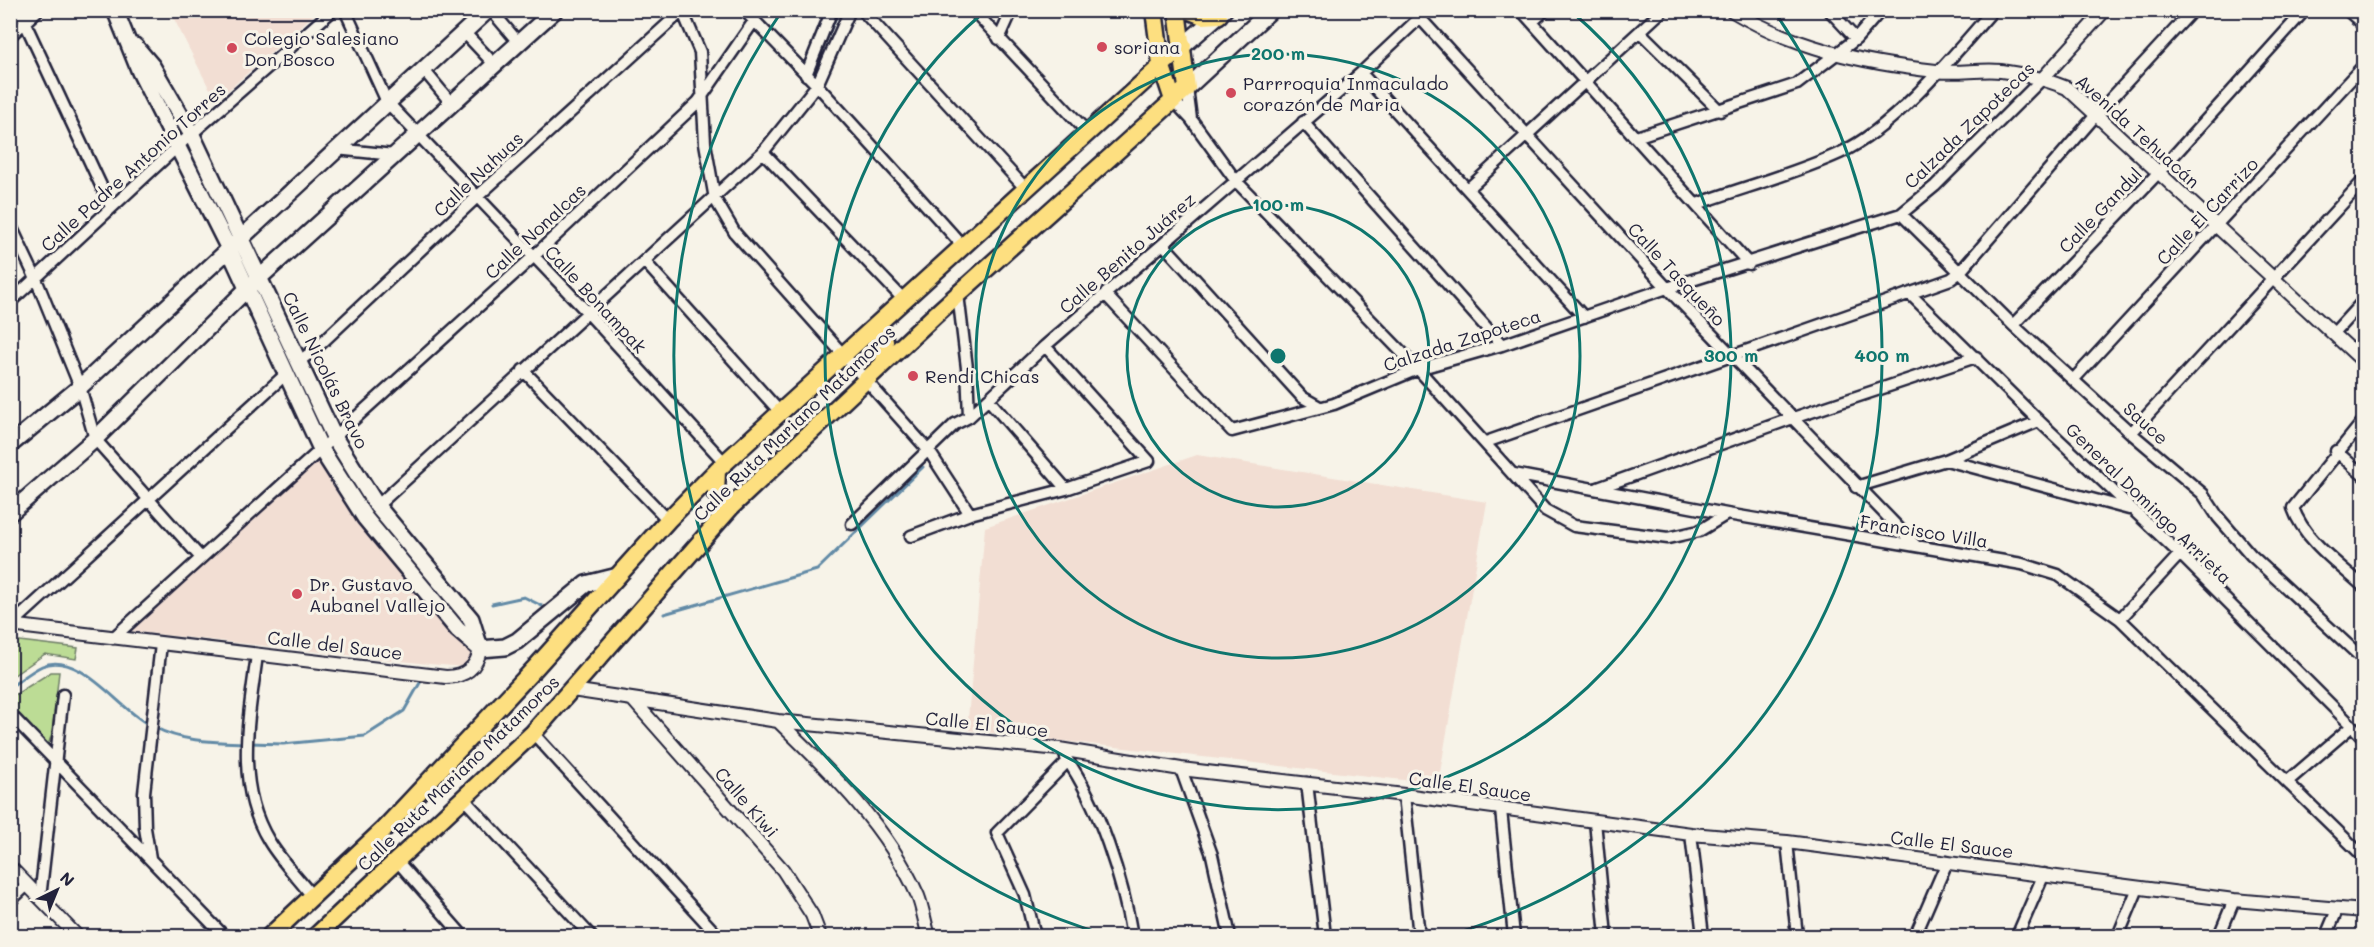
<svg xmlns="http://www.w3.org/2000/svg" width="2374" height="947" viewBox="0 0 2374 947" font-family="Mali,sans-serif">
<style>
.built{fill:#f2ded3}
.green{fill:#bcdc95;stroke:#6f7f68;stroke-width:1.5}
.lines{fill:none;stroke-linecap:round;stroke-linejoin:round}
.stream{stroke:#628aa6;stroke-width:3}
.minor-casing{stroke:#22223b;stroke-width:15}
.tertiary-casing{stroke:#22223b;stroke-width:16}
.secondary-casing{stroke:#22223b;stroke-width:20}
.primary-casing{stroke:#22223b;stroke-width:21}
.minor{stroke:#f7f3e8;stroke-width:10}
.tertiary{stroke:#f7f3e8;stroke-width:12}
.secondary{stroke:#f7f3e8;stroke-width:15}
.primary{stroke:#fddf80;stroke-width:16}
.ring{fill:none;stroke:#0f766e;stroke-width:3}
.poi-dot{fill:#d1495b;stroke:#f7f3e8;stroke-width:2}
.labels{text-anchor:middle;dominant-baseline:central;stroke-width:6;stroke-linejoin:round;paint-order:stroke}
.poi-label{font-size:18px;fill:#22223b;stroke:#f7f3e8;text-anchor:start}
.street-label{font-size:18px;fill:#22223b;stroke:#f7f3e8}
.centre{fill:#0f766e;stroke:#f7f3e8;stroke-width:3}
.ring-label{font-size:18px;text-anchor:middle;font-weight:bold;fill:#0f766e;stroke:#f7f3e8;stroke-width:6;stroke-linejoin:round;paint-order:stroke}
</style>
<rect width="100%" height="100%" fill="#f7f3e8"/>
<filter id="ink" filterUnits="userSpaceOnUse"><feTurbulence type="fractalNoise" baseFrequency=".0167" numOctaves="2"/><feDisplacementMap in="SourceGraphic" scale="12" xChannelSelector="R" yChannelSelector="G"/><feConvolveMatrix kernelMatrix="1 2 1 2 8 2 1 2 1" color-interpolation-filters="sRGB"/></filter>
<g filter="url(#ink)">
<!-- built -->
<path class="built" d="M170,11H318L218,99L208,86Z
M1197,455L1487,502L1438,784L967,730L985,527Z
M318,461L470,651L480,663L465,667L429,664L129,631Z"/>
<!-- green -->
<path class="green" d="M11,640L78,648L76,659L45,654L11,677Z
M51,672H59L52,734L48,745L11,707L10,698Z"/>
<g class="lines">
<!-- stream -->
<path class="stream" d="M823,48L839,10
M492,604L524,597L542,606
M664,614L817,570L923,467
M10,687C21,680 31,671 42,666C79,650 118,708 148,724
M154,727C182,742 213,742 244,743
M250,743L283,744L365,736L404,711L421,681"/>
<defs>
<path id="minor" d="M19,10L111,207
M345,10L387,102L589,314L725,463
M491,10L518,42
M682,10L700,52L705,143L715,199L735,233L929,451L970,514
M744,10L817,85L963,246
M862,10L1025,188
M973,10L1087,132
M1521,10L1749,264
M1829,10L1856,39
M2347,10L2364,25
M1420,18L1667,288L1916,546
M1532,22L1545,10
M464,32L494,64
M1640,32L1720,111
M10,36L38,10
M999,39L1012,10
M423,69L451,103
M1361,73L1584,317
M806,75L832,10
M1187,88L1191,119
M1173,100L1191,119L1236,181L1418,369L1545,510L1574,526L1668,538L1699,531L1727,514
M1303,122L1502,345
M1636,137L1797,84L1856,39L1881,10
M336,149L394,155
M763,152L904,300
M1468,189L1663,10
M1697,204C1744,187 1794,174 1840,153C1893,129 1954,55 1993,10
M1901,214L2013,325L2131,433L2203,494L2218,517L2251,555L2364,660
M10,224L36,279L80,387L95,439L201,558
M1163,244L1302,397L1318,406
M645,262L780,412
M958,294L967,368L969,417
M1105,294L1232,431L1334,404L1418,369L1502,345L1667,288L1901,214L1935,186L2043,78
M1910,294L2039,421L2180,554L2364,738
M10,302L179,145L333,10
M2013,325L2159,172L2305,10
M2333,334L2364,300
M298,362L313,351L478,196L682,11
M523,370L668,520
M2074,379L2364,65
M988,399L1066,489
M2364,420L2293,508C2304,540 2340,565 2364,587
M2131,433L2364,180
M1486,442L1951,279L1959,273L2096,115L2193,10
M2336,451L2364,476
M1946,460L2129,509
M1514,474L1727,514L2022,564L2058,575L2120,619L2364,857
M1856,487L1946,460L2039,421
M1598,488L1790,419L1976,357
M377,506L763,152L817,85L850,10
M852,524L955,424L969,417L1045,346L1361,73L1428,10
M911,536L970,514L1066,489L1149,461L1045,346
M2120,619L2180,554
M11,625L286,374
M113,638L533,257L698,102L754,21
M257,655C249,717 234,784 269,841C281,861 298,878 312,896
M10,714L224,936
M533,733L718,936
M1066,758C1099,805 1123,880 1132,936
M1181,769L1212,855L1230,936
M2288,781L2352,726
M1307,783L1325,936
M1404,795L1419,936
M464,799L591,936
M1501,810L1514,936
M1595,821L1606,936
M1691,834L1703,936
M1787,842L1797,936
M150,858L145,828L144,793L161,644
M398,862L463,936
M40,898L63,695
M10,901L27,885
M1035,936L1025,895L997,833L1068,761
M1915,936L1947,862
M2017,936L2044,874
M2118,936L2138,888
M2219,936L2234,900
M2326,936L2337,910"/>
<path id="tertiary" d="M1731,10C1794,48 1863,63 1936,71C1957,74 1979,69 2001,71C2024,74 2045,79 2067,88L2364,362
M2043,78L2105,10
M10,625L446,677C465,677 477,668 480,649
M572,690L778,721L1059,749L1181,769L1404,795L1691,834L1787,842L2234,900L2364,911
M633,700L783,870L812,915L820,936
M778,721C832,773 887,826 918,896C923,909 925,924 929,936
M10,867L77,936"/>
<path id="secondary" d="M115,10L140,72L229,249L321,449L365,518L458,630L480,649
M135,46L152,66L192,135L334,437L377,506L471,619L480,648
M1183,46L1224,10
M1187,88L1271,10
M10,445L80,387L488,10
M10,513L95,439L247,289L555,10
M480,649L505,647L517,641L586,584L618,576"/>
<path id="primary" d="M1154,10L1161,64L1173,100
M1188,10L1203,16L1219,15
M875,327L885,341L884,363
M717,470L716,494L731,507
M270,936L383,830L536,667L668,520L717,470L1183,46
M316,936L533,733L731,507L935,315L1187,88L1177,10"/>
</defs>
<!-- minor casing -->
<use href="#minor" class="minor-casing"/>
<!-- tertiary casing -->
<use href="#tertiary" class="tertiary-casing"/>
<!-- secondary casing -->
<use href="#secondary" class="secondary-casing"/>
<!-- primary casing -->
<use href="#primary" class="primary-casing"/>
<!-- minor -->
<use href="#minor" class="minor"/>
<!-- tertiary -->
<use href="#tertiary" class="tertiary"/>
<!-- secondary -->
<use href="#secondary" class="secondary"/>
<!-- primary -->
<use href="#primary" class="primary"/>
</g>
</g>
<!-- distance rings -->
<g class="ring">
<circle cx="1278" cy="356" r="151"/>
<circle cx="1278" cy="356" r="302"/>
<path d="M1572 12A453 453 0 1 1 984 12"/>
<path d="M1106 935A604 604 0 0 1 780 14M1776 14A604 604 0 0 1 1450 935"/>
</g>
<!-- markers -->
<g class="poi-dot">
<circle cx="1102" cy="47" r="6"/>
<circle cx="232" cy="48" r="6"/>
<circle cx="1231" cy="93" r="6"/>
<circle cx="913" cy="376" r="6"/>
<circle cx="297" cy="594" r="6"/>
</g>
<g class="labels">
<!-- poi labels -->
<g class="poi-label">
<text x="244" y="38">Colegio Salesiano<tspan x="244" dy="21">Don Bosco</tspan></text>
<text x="1114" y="47">soriana</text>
<text x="1243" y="83">Parrroquia Inmaculado<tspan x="1243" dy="21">corazón de Maria</tspan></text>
<text x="925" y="376">Rendi Chicas</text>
<text x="309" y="584">Dr. Gustavo<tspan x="309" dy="21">Aubanel Vallejo</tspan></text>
</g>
<!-- street labels -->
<g class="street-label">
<text transform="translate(1969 125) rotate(-44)">Calzada Zapotecas</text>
<text transform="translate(2138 131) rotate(42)">Avenida Tehuacán</text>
<text transform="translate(133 167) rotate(-42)">Calle Padre Antonio Torres</text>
<text transform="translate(478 174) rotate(-43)">Calle Nahuas</text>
<text transform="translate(2100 210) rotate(-46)">Calle Gandul</text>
<text transform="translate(2207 211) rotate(-47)">Calle El Carrizo</text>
<text transform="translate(535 231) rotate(-43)">Calle Nonalcas</text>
<text transform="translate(1127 253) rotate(-41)">Calle Benito Juárez</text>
<text transform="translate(1677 274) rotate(47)">Calle Tasqueño</text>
<text transform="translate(596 299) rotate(47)">Calle Bonampak</text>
<text transform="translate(1462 340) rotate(-18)">Calzada Zapoteca</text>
<text transform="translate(326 370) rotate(64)">Calle Nicolás Bravo</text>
<text transform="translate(794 423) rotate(-44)">Calle Ruta Mariano Matamoros</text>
<text transform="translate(2146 423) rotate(42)">Sauce</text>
<text transform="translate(2149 503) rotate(44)">General Domingo Arrieta</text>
<text transform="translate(1924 531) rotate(9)">Francisco Villa</text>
<text transform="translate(335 645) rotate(7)">Calle del Sauce</text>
<text transform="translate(987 724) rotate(6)">Calle El Sauce</text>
<text transform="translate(458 773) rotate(-44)">Calle Ruta Mariano Matamoros</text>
<text transform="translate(1470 786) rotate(8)">Calle El Sauce</text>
<text transform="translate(747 802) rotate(49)">Calle Kiwi</text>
<text transform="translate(1952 844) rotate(7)">Calle El Sauce</text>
</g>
</g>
<circle cx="1278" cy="356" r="9" class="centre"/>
<g class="ring-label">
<text x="1278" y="60">200 m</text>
<text x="1278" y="211">100 m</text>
<text x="1731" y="362">300 m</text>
<text x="1882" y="362">400 m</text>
</g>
<!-- margin -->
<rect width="2374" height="947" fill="none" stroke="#f7f3e8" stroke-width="36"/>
<rect x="18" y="18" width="2338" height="911" fill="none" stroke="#22223b" stroke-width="2" filter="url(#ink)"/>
<!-- north arrow -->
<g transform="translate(57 890) rotate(43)" stroke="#f7f3e8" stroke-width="4.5" paint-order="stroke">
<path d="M0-4.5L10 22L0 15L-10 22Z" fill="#22223b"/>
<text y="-9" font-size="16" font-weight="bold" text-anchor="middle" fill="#22223b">N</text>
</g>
</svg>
